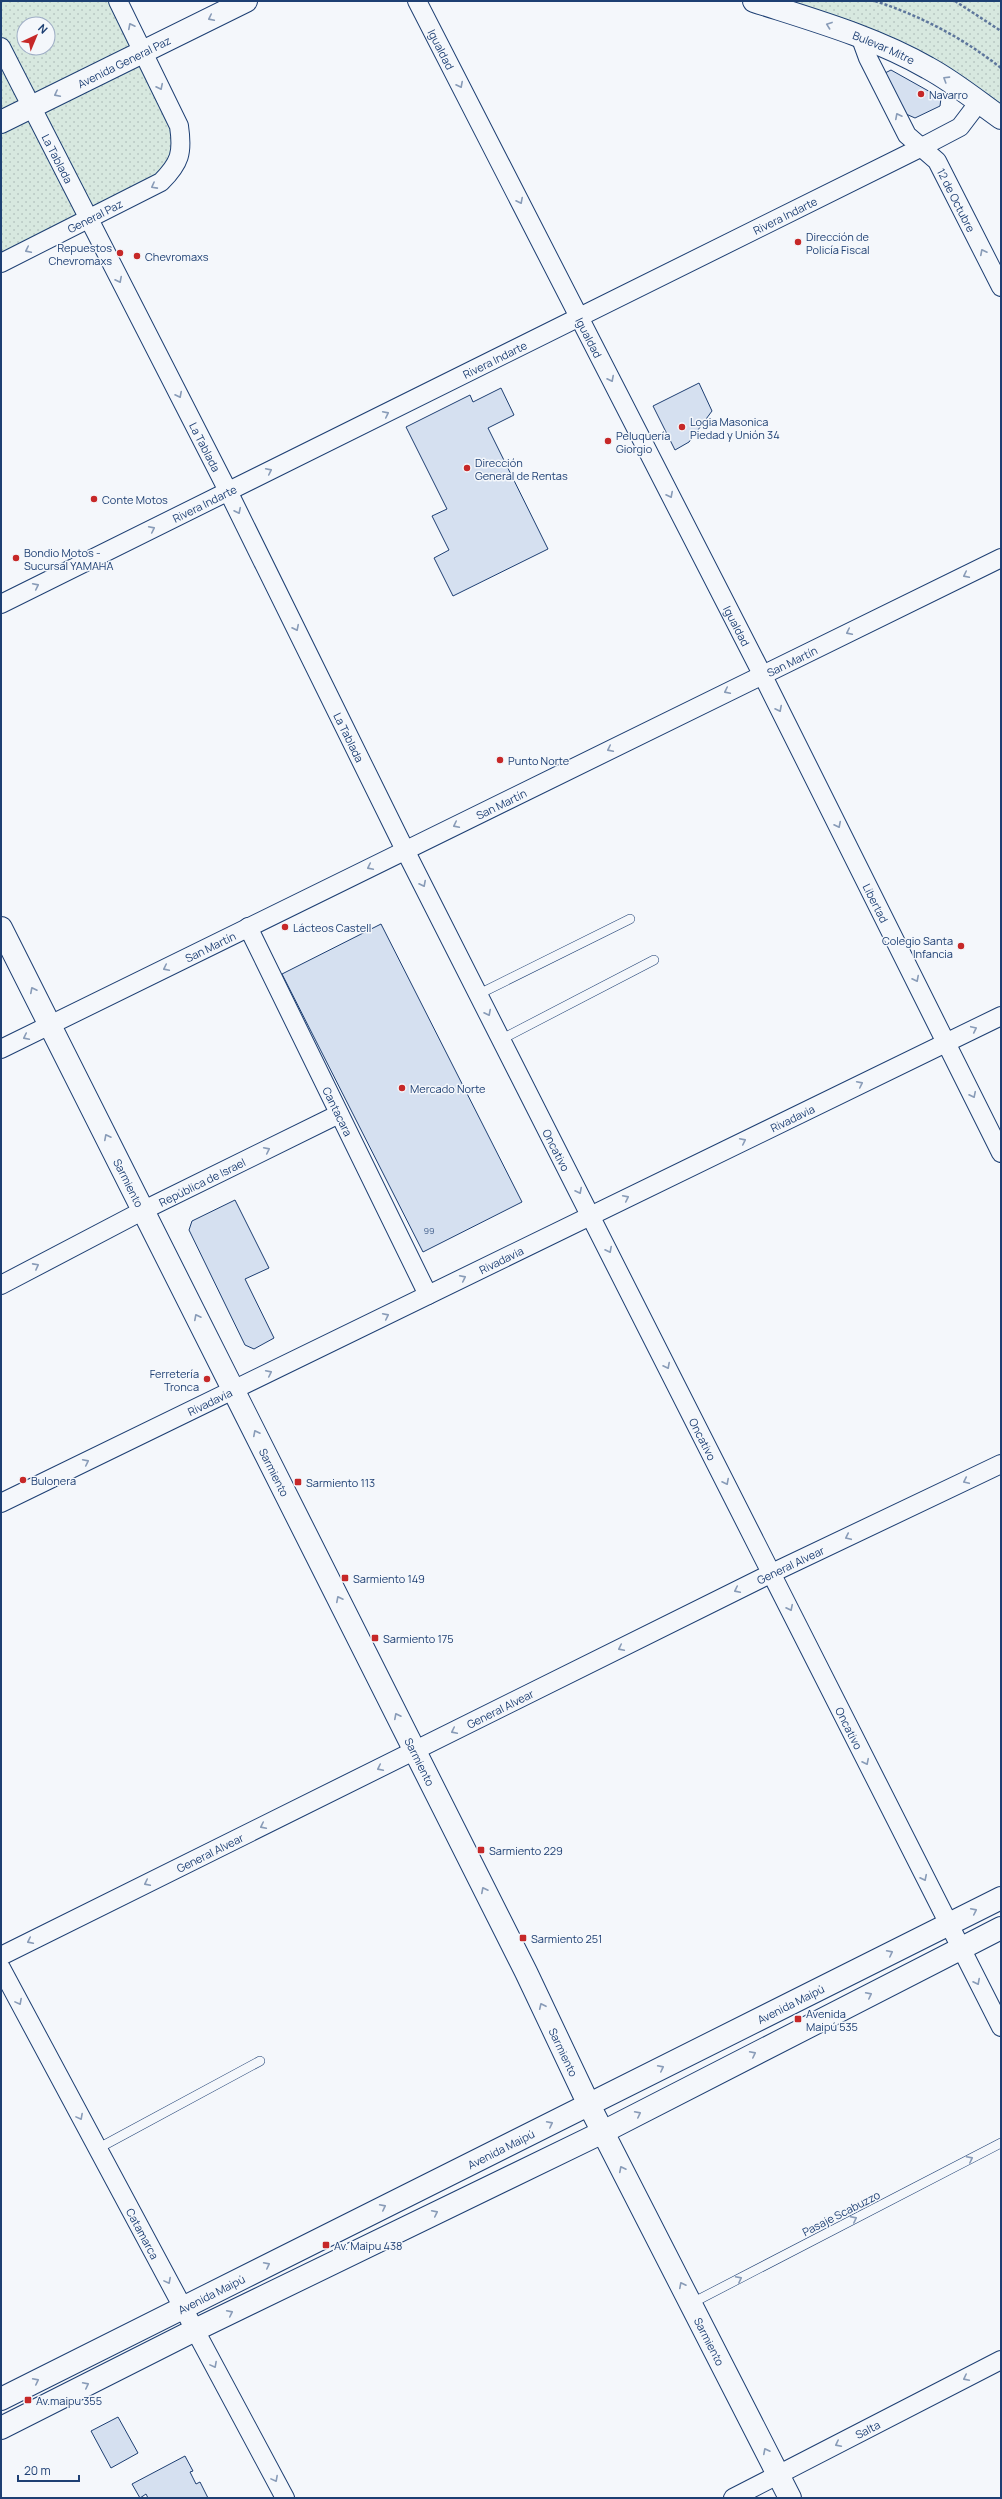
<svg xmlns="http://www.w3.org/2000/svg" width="1002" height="2499" viewBox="0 0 1002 2499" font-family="Manrope,sans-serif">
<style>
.grass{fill:url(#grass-dots);stroke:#687fa3;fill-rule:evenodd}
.building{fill:#d5e0f0;stroke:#1d3f73}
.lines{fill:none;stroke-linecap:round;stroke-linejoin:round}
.lane-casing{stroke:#1d3f73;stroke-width:10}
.street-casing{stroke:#1d3f73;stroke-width:20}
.primary-casing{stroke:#1d3f73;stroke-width:24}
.path{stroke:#5e769c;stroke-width:2.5;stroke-dasharray:3 2;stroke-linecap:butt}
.lane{stroke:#f4f7fb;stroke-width:9}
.street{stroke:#f4f7fb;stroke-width:18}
.primary{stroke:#f4f7fb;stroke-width:22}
.oneway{stroke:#889bb7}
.poi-dot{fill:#c62828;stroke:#f4f7fb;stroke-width:1.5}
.labels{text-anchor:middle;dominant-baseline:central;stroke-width:3;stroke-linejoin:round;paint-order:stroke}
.number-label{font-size:9px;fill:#4b6792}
.street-label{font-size:11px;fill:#1d3f73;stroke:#f4f7fb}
.poi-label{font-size:11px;fill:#1d3f73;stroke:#f4f7fb;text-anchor:start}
</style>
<defs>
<pattern id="grass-dots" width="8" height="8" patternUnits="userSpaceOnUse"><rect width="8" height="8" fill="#d7e8df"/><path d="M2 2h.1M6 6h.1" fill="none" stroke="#b8c8c3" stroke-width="1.8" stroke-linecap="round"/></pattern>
</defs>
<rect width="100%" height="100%" fill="#f4f7fb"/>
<!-- grass -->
<path class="grass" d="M1,1H117L179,126L172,171L1,263ZM24,24H48V48H24Z
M754,1H1001V118L950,82Z"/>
<!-- building -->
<path class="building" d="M891,70L941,98L940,106L915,118L906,114L885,73Z
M699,383L712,411L689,442L675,450L653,406Z
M501,388L514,415L488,428L548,549L453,596L434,558L449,550L432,516L447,509L406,427L470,395L473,402Z
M381,924L522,1202L423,1252L282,974Z
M235,1200L269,1268L245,1279L274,1338L254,1349L245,1345L189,1230L192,1221Z
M118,2417L138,2453L111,2468L91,2431Z
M185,2456L193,2471L190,2472L196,2484L200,2482L208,2498H148L146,2494L140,2498L132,2484Z"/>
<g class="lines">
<defs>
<path id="lane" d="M479,994L630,919
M502,1039L654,960
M97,2149L260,2061
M692,2303L1001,2143"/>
<g id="street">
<path id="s1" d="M417,1L762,674L1001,1153"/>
<path id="s2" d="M860,36L868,58L907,135L937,161L1001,287"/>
<path id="s3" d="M1,47L228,491L405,850L1001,2027"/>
<path id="s4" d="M1,263L161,182C180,163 183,153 179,126L118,1"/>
<path id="s5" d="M1,604L920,148L960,127L979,102"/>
<path id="s6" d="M248,927L428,1295"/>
<path id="s7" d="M1,1049L1001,558"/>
<path id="s8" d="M1,1285L144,1210L339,1114"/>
<path id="s9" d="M1,1503L1001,1016"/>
<path id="s10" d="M1,1956L772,1573L1001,1464"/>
<path id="s11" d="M1,1968L285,2498"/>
<path id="s12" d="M733,2498L1001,2360"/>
</g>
<g id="primary">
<path id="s13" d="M754,1C813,20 874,37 928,68C954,82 977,101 1001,118"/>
<path id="s14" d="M1,122L246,1"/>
<path id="s15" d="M1,928L526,1972L589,2105L790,2498"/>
<path id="s16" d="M1,2399L1001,1898"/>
<path d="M1,2428L195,2330L603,2132L1001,1928"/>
</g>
</defs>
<!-- lane casing -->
<use href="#lane" class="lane-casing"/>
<!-- street casing -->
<use href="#street" class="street-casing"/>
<!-- primary casing -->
<use href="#primary" class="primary-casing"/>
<!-- path -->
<path class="path" d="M875,1C921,16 963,38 1001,68
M955,1L1001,31"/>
<!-- lane -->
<use href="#lane" class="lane"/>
<!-- street -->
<use href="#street" class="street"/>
<!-- primary -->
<use href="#primary" class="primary"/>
</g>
<!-- one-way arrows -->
<defs><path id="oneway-chevron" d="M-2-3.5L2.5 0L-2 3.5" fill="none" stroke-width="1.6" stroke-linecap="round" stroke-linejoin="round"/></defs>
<g class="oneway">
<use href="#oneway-chevron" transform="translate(211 18) rotate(154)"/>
<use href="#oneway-chevron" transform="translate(829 25) rotate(-160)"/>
<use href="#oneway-chevron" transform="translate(131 26) rotate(-117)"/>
<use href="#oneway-chevron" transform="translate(946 79) rotate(-148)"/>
<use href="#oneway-chevron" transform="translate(460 85) rotate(63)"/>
<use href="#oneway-chevron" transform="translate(160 87) rotate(64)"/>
<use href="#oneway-chevron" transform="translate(57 94) rotate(153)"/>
<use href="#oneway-chevron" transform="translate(898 116) rotate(-117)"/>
<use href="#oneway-chevron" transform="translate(154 186) rotate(152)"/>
<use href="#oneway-chevron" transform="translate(520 201) rotate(63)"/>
<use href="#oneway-chevron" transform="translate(28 250) rotate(154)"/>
<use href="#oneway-chevron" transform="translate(983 252) rotate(-117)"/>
<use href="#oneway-chevron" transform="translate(119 280) rotate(63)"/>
<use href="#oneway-chevron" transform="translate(611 379) rotate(63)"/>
<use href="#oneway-chevron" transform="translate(179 395) rotate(63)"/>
<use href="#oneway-chevron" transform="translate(386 414) rotate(-26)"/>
<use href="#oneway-chevron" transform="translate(269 471) rotate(-26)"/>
<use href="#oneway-chevron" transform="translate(670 495) rotate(63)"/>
<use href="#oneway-chevron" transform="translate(238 511) rotate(64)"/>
<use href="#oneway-chevron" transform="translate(152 529) rotate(-26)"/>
<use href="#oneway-chevron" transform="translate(966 575) rotate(154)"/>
<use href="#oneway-chevron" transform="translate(36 586) rotate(-26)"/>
<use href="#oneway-chevron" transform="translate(296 628) rotate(64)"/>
<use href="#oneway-chevron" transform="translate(849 632) rotate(154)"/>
<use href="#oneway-chevron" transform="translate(727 691) rotate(154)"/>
<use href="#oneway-chevron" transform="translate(779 709) rotate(63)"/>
<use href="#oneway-chevron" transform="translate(610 749) rotate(154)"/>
<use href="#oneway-chevron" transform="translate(456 825) rotate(154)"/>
<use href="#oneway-chevron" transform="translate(838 825) rotate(63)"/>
<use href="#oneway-chevron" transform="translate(370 867) rotate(154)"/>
<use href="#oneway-chevron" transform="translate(423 884) rotate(63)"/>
<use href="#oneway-chevron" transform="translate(166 968) rotate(154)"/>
<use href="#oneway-chevron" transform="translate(916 979) rotate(63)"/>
<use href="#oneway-chevron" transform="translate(33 990) rotate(-117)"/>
<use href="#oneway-chevron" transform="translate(488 1013) rotate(63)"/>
<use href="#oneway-chevron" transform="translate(974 1029) rotate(-25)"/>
<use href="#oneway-chevron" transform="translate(26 1037) rotate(154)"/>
<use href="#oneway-chevron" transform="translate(860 1084) rotate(-26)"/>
<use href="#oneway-chevron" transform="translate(973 1095) rotate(64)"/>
<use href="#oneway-chevron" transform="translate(107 1137) rotate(-117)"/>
<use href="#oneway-chevron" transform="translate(743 1141) rotate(-26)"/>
<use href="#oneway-chevron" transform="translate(267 1150) rotate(-26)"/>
<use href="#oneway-chevron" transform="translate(579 1191) rotate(63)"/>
<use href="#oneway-chevron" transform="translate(626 1198) rotate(-26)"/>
<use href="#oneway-chevron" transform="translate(609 1250) rotate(63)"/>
<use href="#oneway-chevron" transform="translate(36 1266) rotate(-28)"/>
<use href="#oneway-chevron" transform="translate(463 1278) rotate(-26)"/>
<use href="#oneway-chevron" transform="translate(386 1316) rotate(-26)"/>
<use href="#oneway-chevron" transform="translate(197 1317) rotate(-117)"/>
<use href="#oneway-chevron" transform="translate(667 1366) rotate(63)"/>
<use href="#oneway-chevron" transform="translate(269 1373) rotate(-26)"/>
<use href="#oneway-chevron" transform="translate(256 1433) rotate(-117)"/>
<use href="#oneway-chevron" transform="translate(86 1462) rotate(-26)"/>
<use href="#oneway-chevron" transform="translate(966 1481) rotate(155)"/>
<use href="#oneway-chevron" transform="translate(726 1482) rotate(63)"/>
<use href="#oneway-chevron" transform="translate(848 1537) rotate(155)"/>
<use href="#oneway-chevron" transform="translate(737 1590) rotate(154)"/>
<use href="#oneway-chevron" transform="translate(339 1599) rotate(-117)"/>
<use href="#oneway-chevron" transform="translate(790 1608) rotate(64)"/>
<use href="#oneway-chevron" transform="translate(621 1648) rotate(154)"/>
<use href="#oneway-chevron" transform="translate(397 1716) rotate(-117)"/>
<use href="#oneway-chevron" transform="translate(454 1731) rotate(154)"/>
<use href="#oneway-chevron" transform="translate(866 1762) rotate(64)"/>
<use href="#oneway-chevron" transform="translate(380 1768) rotate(154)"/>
<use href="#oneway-chevron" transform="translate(263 1826) rotate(154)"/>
<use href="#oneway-chevron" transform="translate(924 1878) rotate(64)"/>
<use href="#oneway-chevron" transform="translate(147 1883) rotate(154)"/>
<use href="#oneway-chevron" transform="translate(484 1890) rotate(-117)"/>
<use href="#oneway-chevron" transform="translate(974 1911) rotate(-26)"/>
<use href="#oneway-chevron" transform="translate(30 1941) rotate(154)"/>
<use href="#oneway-chevron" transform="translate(890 1953) rotate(-27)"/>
<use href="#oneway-chevron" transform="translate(977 1982) rotate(63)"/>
<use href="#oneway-chevron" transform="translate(869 1995) rotate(-27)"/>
<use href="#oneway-chevron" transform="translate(19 2002) rotate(62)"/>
<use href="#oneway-chevron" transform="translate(542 2006) rotate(-115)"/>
<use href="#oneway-chevron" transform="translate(753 2054) rotate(-27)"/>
<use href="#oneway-chevron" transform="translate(661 2068) rotate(-27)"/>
<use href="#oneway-chevron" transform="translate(638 2114) rotate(-27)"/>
<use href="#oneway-chevron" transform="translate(80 2117) rotate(62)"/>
<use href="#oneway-chevron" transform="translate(550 2124) rotate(-27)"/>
<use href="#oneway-chevron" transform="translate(970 2159) rotate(-27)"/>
<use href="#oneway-chevron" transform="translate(622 2169) rotate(-117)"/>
<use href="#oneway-chevron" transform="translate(383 2207) rotate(-27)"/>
<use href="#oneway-chevron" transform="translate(435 2213) rotate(-26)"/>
<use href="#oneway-chevron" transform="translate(854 2219) rotate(-27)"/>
<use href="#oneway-chevron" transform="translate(267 2265) rotate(-27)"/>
<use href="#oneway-chevron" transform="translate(739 2279) rotate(-27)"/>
<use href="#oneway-chevron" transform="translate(168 2281) rotate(62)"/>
<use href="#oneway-chevron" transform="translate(682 2285) rotate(-117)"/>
<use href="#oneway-chevron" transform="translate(230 2313) rotate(-26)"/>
<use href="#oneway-chevron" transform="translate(214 2365) rotate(62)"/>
<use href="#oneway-chevron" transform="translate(966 2378) rotate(153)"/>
<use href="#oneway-chevron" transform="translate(36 2381) rotate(-27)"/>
<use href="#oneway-chevron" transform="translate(86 2385) rotate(-27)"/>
<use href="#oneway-chevron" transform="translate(838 2444) rotate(153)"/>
<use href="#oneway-chevron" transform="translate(766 2451) rotate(-117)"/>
<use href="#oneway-chevron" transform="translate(275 2479) rotate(62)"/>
</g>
<!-- markers -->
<g class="poi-dot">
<circle cx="921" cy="94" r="4"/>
<circle cx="798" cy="242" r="4"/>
<circle cx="120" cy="253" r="4"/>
<circle cx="137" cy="256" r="4"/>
<circle cx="682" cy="427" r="4"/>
<circle cx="608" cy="441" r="4"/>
<circle cx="467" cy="468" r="4"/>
<circle cx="94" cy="499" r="4"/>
<circle cx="16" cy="558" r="4"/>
<circle cx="500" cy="760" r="4"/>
<circle cx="285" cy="927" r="4"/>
<circle cx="961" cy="946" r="4"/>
<circle cx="402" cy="1088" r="4"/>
<circle cx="207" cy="1379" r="4"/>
<circle cx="23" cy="1480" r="4"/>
<rect x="294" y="1478" width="8" height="8" rx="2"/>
<rect x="341" y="1574" width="8" height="8" rx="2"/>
<rect x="371" y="1634" width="8" height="8" rx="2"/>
<rect x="477" y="1846" width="8" height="8" rx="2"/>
<rect x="519" y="1934" width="8" height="8" rx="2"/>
<rect x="794" y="2015" width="8" height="8" rx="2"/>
<rect x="322" y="2241" width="8" height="8" rx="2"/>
<rect x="24" y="2396" width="8" height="8" rx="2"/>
</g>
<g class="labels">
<!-- number labels -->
<g class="number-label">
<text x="429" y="1230">99</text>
</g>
<!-- street labels -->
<g class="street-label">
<text stroke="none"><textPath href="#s13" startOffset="138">Bulevar Mitre</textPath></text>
<text stroke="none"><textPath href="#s1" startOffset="54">Igualdad</textPath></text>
<text stroke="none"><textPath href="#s14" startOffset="137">Avenida General Paz</textPath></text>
<text stroke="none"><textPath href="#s3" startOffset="125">La Tablada</textPath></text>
<text stroke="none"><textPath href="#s2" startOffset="193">12 de Octubre</textPath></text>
<text stroke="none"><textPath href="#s5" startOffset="875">Rivera Indarte</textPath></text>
<text stroke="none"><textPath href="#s4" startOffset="105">General Paz</textPath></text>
<text stroke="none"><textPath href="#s1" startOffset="378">Igualdad</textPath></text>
<text stroke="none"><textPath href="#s5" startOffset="551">Rivera Indarte</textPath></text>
<text stroke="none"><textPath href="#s3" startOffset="449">La Tablada</textPath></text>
<text stroke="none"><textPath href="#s5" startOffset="227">Rivera Indarte</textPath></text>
<text stroke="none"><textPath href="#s1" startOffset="702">Igualdad</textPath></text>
<text stroke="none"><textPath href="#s7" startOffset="881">San Martín</textPath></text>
<text stroke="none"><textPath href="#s3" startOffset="773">La Tablada</textPath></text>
<text stroke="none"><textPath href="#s7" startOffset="557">San Martín</textPath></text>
<text stroke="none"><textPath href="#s1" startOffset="1012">Libertad</textPath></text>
<text stroke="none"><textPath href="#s7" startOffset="233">San Martín</textPath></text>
<text stroke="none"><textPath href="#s6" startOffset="205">Cantacara</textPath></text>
<text stroke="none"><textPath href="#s9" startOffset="880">Rivadavia</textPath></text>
<text stroke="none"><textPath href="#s3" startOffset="1235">Oncativo</textPath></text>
<text stroke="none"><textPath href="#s15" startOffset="285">Sarmiento</textPath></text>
<text stroke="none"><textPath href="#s8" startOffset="226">República de Israel</textPath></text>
<text stroke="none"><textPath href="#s9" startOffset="556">Rivadavia</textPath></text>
<text stroke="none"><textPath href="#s9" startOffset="232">Rivadavia</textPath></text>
<text stroke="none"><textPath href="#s3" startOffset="1559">Oncativo</textPath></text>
<text stroke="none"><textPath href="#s15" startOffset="609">Sarmiento</textPath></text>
<text stroke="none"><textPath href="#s10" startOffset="881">General Alvear</textPath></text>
<text stroke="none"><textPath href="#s10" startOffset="557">General Alvear</textPath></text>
<text stroke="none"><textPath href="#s3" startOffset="1883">Oncativo</textPath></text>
<text stroke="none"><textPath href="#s15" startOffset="933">Sarmiento</textPath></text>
<text stroke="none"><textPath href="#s10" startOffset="233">General Alvear</textPath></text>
<text stroke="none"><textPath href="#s16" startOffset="883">Avenida Maipú</textPath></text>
<text stroke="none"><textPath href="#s15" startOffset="1257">Sarmiento</textPath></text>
<text stroke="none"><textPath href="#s16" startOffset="559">Avenida Maipú</textPath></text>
<text transform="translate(841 2213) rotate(-27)">Pasaje Scabuzzo</text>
<text stroke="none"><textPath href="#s11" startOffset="301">Catamarca</textPath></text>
<text stroke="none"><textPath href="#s16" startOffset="235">Avenida Maipú</textPath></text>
<text stroke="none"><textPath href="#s15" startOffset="1581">Sarmiento</textPath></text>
<text stroke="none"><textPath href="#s12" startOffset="151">Salta</textPath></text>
</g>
<!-- poi labels -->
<g class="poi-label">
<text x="929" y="94">Navarro</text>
<text x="806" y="236">Dirección de<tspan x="806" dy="13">Policía Fiscal</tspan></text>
<text x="112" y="247" text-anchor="end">Repuestos<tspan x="112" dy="13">Chevromaxs</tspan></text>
<text x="145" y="256">Chevromaxs</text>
<text x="690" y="421">Logia Masonica<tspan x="690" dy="13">Piedad y Unión 34</tspan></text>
<text x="616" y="435">Peluquería<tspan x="616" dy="13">Giorgio</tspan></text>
<text x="475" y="462">Dirección<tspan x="475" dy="13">General de Rentas</tspan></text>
<text x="102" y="499">Conte Motos</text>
<text x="24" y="552">Bondio Motos -<tspan x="24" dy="13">Sucursal YAMAHA</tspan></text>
<text x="508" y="760">Punto Norte</text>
<text x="293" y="927">Lácteos Castell</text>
<text x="953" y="940" text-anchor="end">Colegio Santa<tspan x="953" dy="13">Infancia</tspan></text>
<text x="410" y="1088">Mercado Norte</text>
<text x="199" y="1373" text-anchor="end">Ferretería<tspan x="199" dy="13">Tronca</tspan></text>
<text x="31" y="1480">Bulonera</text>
<text x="306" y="1482">Sarmiento 113</text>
<text x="353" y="1578">Sarmiento 149</text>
<text x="383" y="1638">Sarmiento 175</text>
<text x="489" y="1850">Sarmiento 229</text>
<text x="531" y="1938">Sarmiento 251</text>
<text x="806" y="2013">Avenida<tspan x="806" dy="13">Maipú 535</tspan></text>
<text x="334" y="2245">Av. Maipu 438</text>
<text x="36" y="2400">Av.maipu 355</text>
</g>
</g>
<!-- border -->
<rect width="1002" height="2499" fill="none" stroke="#1d3f73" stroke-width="4"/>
<!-- north arrow -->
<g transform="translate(36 36) rotate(44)"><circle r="19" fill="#f4f7fb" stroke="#9eadc5"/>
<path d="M0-3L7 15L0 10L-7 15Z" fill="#c62828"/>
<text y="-6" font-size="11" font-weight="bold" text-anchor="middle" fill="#1d3f73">N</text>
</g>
<!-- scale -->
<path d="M18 2475v6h61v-6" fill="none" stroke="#1d3f73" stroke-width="2"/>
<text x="24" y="2475" font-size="12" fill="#1d3f73" stroke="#f4f7fb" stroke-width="3" paint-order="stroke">20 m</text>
</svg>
